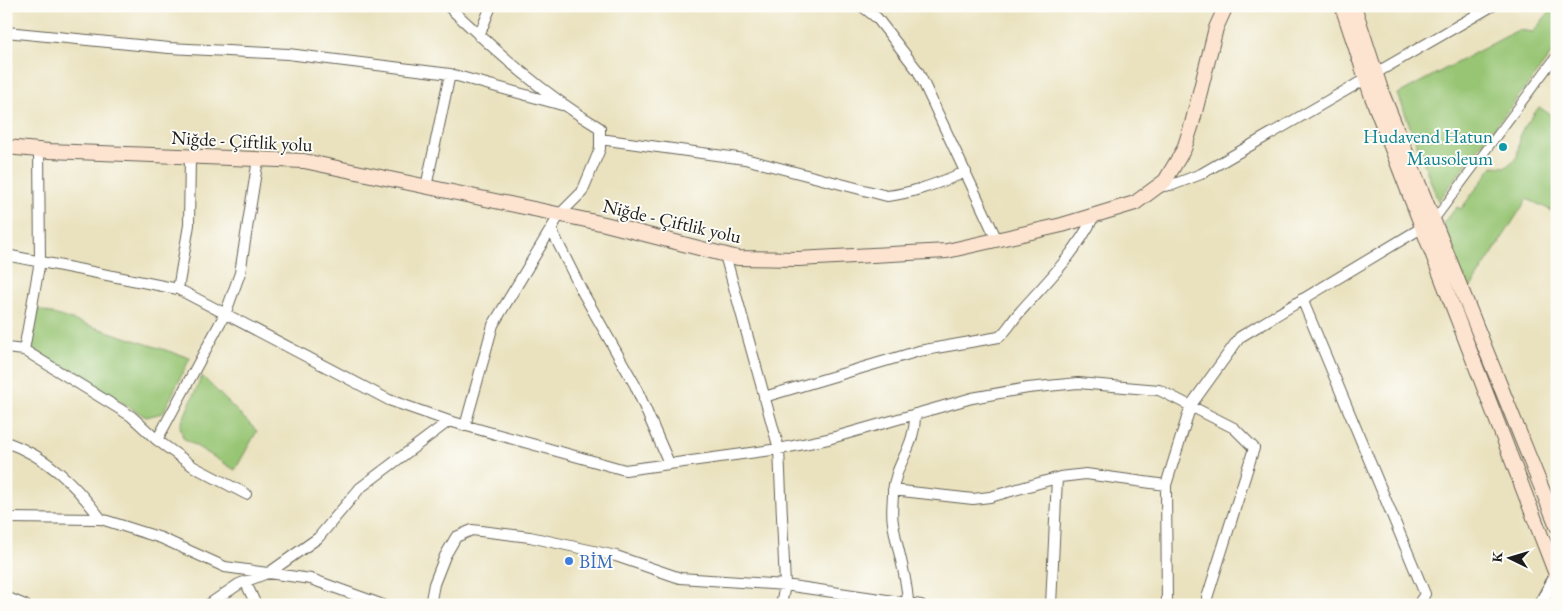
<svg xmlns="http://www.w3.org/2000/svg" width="1563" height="611" viewBox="0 0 1563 611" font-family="'EB Garamond',serif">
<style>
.green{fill:#97c573;stroke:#5a7048}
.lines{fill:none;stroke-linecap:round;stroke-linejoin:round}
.pedestrian-casing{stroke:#646155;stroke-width:10}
.minor-casing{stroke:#646155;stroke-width:12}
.tertiary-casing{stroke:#646155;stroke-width:15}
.secondary-casing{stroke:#646155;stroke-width:16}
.pedestrian{stroke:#fff;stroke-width:8}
.minor{stroke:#fff;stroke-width:10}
.tertiary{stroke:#fff;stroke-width:12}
.secondary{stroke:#fde4d1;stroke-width:14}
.culture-dot{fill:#0f9aa8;stroke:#fdfcf7;stroke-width:2}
.shop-dot{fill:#3f7fe0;stroke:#fdfcf7;stroke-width:2}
.labels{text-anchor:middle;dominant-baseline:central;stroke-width:4;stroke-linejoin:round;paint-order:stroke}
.culture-label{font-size:19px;fill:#0d838f;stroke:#fdfcf7;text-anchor:end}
.street-label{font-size:19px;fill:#1c1c1c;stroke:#fdfcf7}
.shop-label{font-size:19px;fill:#366cbe;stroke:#fdfcf7;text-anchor:start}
</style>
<rect width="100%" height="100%" fill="#fdfcf7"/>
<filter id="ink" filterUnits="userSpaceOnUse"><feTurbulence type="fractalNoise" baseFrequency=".02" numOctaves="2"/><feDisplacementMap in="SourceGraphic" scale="10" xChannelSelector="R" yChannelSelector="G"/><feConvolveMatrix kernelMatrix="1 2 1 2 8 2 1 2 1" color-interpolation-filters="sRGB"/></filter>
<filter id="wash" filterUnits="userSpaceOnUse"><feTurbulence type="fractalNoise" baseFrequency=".0096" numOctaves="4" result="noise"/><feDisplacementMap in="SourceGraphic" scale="20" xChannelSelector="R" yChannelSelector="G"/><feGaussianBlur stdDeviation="1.12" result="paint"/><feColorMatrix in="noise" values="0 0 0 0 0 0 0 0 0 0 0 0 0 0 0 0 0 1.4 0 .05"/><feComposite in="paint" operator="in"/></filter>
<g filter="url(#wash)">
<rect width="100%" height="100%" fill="#eae2bf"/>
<!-- green -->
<path class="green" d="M1554,6L1557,7V45L1550,56L1438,201L1398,94L1518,30L1533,32Z
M1539,107L1557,119V213L1527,199L1471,287L1466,288L1443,223L1457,207L1461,209L1493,166L1506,167L1517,157L1521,132Z
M38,309L190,358L163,413L146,417L34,350L30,341Z
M202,376L257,431L235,470L183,438L180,426Z"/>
</g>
<g filter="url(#ink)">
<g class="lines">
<defs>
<path id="pedestrian" d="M1434,220L1557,55"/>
<path id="minor" d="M448,6C496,51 543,94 600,128V149L582,192L560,214L493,325L465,426
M862,6L877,18L918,71L997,240
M6,32L169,48L288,54L450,74L562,105
M479,36L491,6
M600,139L745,159L887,196C915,193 940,182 966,172
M426,187L450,74
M1158,187L1175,184L1201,174L1492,6
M551,229L583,293L635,385L669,463
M6,255L178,289L389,400L449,421L625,470L779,449L828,439L972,398L1028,388L1078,383L1159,390L1234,428L1254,448L1207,598
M725,255L779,449L785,585L781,605
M178,289L189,225L190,156
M1302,299L1425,594L1418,605
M6,348L24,350L131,416L157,440L226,312L240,273L258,159
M24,350L40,261L39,150
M764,397L919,351L999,337C1008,330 1011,322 1019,313C1048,280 1074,256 1094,216
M157,440L194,467L246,494
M6,442C48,457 75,484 101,519
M893,490L973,499L990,497L1060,477L1086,474L1166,485
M6,518L101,519L161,538L225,567L311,579L383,605
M246,583L256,605
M6,597L25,605
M908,603C907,575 897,550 893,523C891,513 893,502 893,492C895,463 916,447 915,414
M208,605L239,584L270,572L318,538L360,488L449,421
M430,605L434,584L445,556L456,537L472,530L530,537L616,556L680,578L785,585L921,605
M1051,605L1057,478
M1167,605L1166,485L1191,405L1240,337L1428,224"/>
<path id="tertiary" d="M1540,605L1557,574
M1553,605L1557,601"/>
<path id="secondary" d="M1342,6L1372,97L1557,577
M1354,6L1382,93L1557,526
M6,147L49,151L304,161L605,224L738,258L798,259L947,251L1062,225L1135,203L1165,181L1184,149L1192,124L1216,28L1226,6"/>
</defs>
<!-- pedestrian casing -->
<use href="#pedestrian" class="pedestrian-casing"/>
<!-- minor casing -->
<use href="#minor" class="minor-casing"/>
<!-- tertiary casing -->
<use href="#tertiary" class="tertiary-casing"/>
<!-- secondary casing -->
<use href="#secondary" class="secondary-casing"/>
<!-- pedestrian -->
<use href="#pedestrian" class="pedestrian"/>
<!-- minor -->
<use href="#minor" class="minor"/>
<!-- tertiary -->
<use href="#tertiary" class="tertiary"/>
<!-- secondary -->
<use href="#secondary" class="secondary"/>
</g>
</g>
<!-- markers -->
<circle class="culture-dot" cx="1503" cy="147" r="5"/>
<circle class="shop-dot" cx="569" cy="561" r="5"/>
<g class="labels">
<!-- culture labels -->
<g class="culture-label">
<text x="1493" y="136">Hudavend Hatun<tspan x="1493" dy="22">Mausoleum</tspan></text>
</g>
<!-- street labels -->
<g class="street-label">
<text transform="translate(242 141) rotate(3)">Niğde - Çiftlik yolu</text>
<text transform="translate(672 221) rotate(13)">Niğde - Çiftlik yolu</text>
</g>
<!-- shop labels -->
<g class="shop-label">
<text x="579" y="561">BİM</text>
</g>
</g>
<!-- margin -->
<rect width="1563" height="611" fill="none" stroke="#fdfcf7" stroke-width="25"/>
<!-- north arrow -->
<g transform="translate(1510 558) rotate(275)" stroke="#fdfcf7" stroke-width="4" paint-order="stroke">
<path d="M0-4L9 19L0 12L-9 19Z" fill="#1c1c1c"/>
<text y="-8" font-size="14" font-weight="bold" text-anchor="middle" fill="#1c1c1c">K</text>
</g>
</svg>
